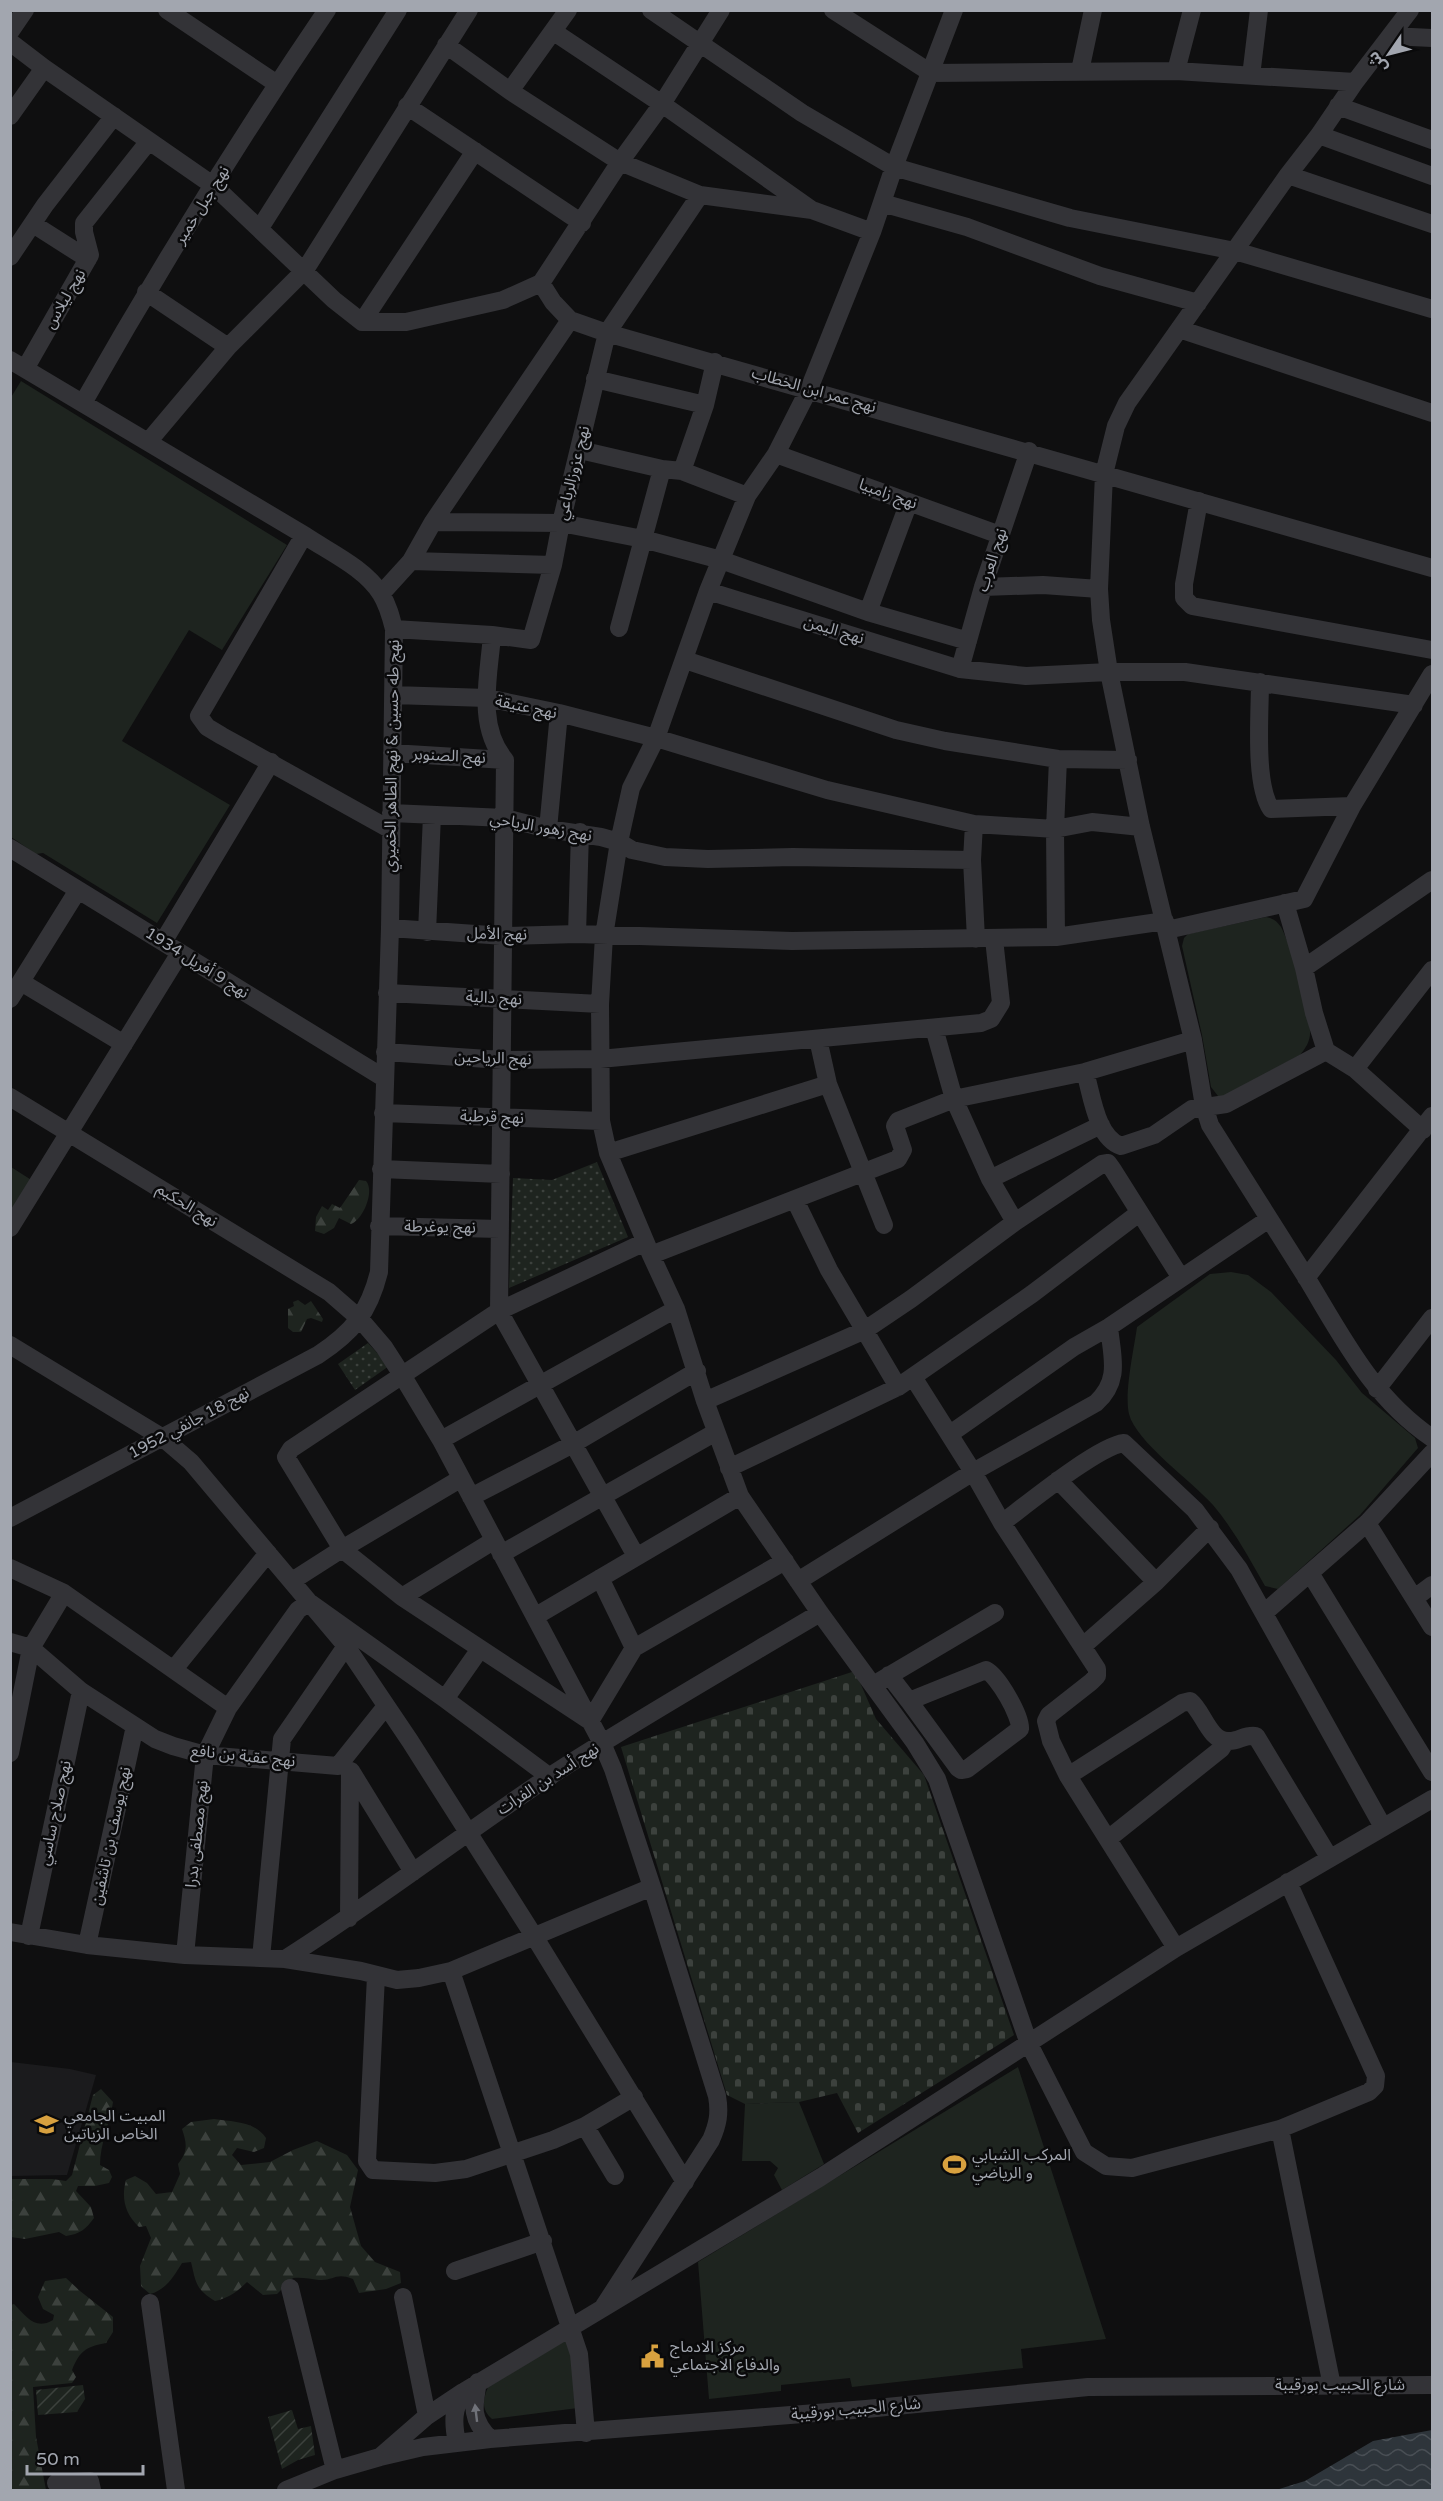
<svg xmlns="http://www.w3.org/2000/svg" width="1443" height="2501" viewBox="0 0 1443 2501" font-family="'Varela Round','Noto Sans Arabic',sans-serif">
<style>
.built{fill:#1b1b1d}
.grass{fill:#1e241f}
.forest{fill:url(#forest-firs)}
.cemetery{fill:url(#cemetery-stones)}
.park{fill:url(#park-dots)}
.garden{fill:url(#garden-furrows)}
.water{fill:url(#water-waves)}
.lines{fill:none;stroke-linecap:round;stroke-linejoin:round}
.minor{stroke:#333337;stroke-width:18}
.oneway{fill:#707279}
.labels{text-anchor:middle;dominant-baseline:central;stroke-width:5;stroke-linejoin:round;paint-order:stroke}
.street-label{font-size:16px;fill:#a2a6af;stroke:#0a0a0b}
.poi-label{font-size:16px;fill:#a2a6af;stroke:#0a0a0b;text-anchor:start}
</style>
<defs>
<pattern id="forest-firs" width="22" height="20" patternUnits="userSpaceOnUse" patternTransform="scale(1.5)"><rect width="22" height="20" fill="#1e241f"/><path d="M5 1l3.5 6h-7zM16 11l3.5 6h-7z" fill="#3c413d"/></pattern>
<pattern id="cemetery-stones" width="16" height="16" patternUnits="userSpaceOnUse" patternTransform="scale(1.5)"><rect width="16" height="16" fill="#1e241f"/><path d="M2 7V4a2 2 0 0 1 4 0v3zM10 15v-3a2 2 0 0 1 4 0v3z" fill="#3c413d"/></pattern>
<pattern id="park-dots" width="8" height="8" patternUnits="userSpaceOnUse" patternTransform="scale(1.5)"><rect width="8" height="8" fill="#1e241f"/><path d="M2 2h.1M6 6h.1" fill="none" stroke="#3c413d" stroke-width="1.8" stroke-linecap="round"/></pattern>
<pattern id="garden-furrows" width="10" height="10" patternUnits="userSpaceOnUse" patternTransform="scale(1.5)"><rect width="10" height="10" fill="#1e241f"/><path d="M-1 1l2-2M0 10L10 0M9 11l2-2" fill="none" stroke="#3c413d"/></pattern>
<pattern id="water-waves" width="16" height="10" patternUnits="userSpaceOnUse" patternTransform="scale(1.5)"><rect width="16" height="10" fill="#2e353b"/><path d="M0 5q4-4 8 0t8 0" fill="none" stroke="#494f55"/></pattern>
</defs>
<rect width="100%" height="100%" fill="#0f0f10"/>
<!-- built -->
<path class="built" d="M11,2062L70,2069L96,2075L67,2175L11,2176Z"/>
<!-- grass -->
<path class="grass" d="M21,381L287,545L222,650L189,630L122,741L230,805L157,923L43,853L36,854L11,837L10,399Z
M1266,917C1273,918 1277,921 1281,927C1291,945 1309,1009 1310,1030C1311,1040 1306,1048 1300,1055L1223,1097L1218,1096L1211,1087L1202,1035L1182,946L1184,938L1188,934Z
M11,1167L33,1181L11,1217Z
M1231,1272L1248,1275L1271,1292L1336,1360L1362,1393L1415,1438L1418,1448L1360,1515L1278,1589L1265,1586C1249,1558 1234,1530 1213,1505C1193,1482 1136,1442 1129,1414C1124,1393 1134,1349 1137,1327L1210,1274Z
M1018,2067L1106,2339L1021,2349L1023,2368L852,2387L850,2378L781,2385V2391L709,2399L698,2262Z
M799,2102L824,2164L782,2190L774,2175L778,2168L770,2161H742L745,2104Z
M566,2340L572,2352L578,2408L492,2419C481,2410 483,2399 488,2387Z"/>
<!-- forest -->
<path class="forest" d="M359,1180L366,1181C375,1191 363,1220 351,1224L339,1218L334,1228L324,1234L315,1231L316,1217L322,1206L328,1210L332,1204L340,1208Z
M298,1300L305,1305L311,1301L323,1319L322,1322L311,1318L307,1319L301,1332H293L288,1328V1309L294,1306L293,1302Z
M101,2089L113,2102C110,2124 100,2143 100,2165L109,2170L112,2177L109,2183L95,2186H78L76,2191L91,2207L94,2218C86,2229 80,2234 66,2236L59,2232L25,2239L11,2237V2179H52L66,2181L72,2175L93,2095Z
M214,2119C234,2122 254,2121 266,2138L264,2148L254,2152L237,2148L232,2155L241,2165L270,2162L293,2150L317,2141L347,2155L358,2170L350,2207L361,2246L375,2262L400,2272L401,2283L386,2289L359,2293L353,2279C335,2272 334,2281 319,2280C310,2279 303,2277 293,2278L277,2294L263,2295L247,2282C238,2291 229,2298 215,2301C195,2289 196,2282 191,2262L182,2263C174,2276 166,2290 150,2294L141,2286L140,2266L151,2238L146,2226L139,2227C125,2214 121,2198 126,2180L135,2176L147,2183L156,2194L172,2192L180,2174L178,2164C188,2151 187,2144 182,2129L191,2122Z
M66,2278L80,2291L113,2317V2332L106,2343C85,2347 80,2351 72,2370L76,2377L72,2383L33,2387L36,2437L46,2490H11V2305L14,2304C26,2316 35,2331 53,2320L54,2315L43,2309L38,2297L45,2281Z"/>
<!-- cemetery -->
<path class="cemetery" d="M855,1671L876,1719L924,1775L1014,2035L858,2133L837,2093L799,2102L745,2104L727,2095L621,1747Z"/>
<!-- park -->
<path class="park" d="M597,1162L628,1237L509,1288L513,1178L552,1180Z
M368,1343L389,1366L355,1390L338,1364Z"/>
<!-- garden -->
<path class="garden" d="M83,2385L85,2399L77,2412L38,2415L36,2390Z
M292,2410L298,2429L311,2426L315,2455L298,2460L282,2469L268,2417Z"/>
<!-- water -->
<path class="water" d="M1432,2430V2490H1276L1305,2481L1373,2441Z"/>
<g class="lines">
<!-- minor -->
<path class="minor" d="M167,10L277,84
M651,10L802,113L894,167L1070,218L1235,251L1432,309
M833,10L931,73L1176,71L1355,82
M954,10L894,167L872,232L809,389L776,454L747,496L708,591L656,738L631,788L619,842L604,936L600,1004L601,1121L608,1153L651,1255L676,1309L705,1401L740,1496L820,1613L915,1743L937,1779L1029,2044L1084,2152L1106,2166L1132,2168L1280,2129L1369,2092L1375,2086L1376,2076L1288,1882
M1410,10L1355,82L1319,135L1288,175L1127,403L1116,426L1104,474L1099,589L1101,620L1109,672L1141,827L1193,1040L1204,1106L1210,1125C1242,1176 1274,1226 1306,1277C1343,1338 1372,1397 1432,1438
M10,32L25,10
M554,32L662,104L812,210L872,232
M1391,36L1432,38
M10,42L44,68L214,186L334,300L362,322H406L503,300L541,283L620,162L662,104L721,10
M446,45L510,91L620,162L700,195L812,210
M1080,71L1093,10
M1176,71L1192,10
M1251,76L1259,10
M510,91L568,10
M407,106L582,223
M1338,106L1432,140
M10,116L44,68
M1319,135L1432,176
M1288,175L1432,224
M882,203L967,227L1100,276L1198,303
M33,224L88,259
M260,228L398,10
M10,257L45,205L114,116
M541,283L553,302L570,320L607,333L1432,568
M146,292L228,347
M362,322L475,151
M1179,329L1432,413
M10,360L304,535C329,552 365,568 381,594C388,605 391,617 394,629L390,928L379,1272C369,1312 353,1332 318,1355L10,1518
M25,369L90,255L84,232V223L149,141
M595,379L705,405
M83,403C159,269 240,138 327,10
M148,442L228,347L305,270L469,10
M580,450L662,469L682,471L747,496
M776,454L1000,535
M682,471L705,405L715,362
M1199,501L1184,584V598L1192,606L1432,650
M433,522L561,523L643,539L721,560L868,612L968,641
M304,535L199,716L207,727L222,736L391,830
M411,561L553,565
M983,587L1043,585L1099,589
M708,591L960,669L1026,676L1109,672H1185L1414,705
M381,594L411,561L433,522L570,320
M868,612L909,502
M619,628L662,469
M394,629L492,635L531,640L553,565L561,523L607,333L700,195
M492,635C489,676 476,725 505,760L499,1311L636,1556
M685,660L896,730L945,741L1058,759L1128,760
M960,669L983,587L1029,451
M1260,682C1260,713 1254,784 1271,809L1352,806
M393,695L487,698L559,713L656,738L827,790L974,824L1055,829L1092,822L1141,827
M392,753L505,760
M391,813L505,818L548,829L601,837L619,842L632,850L665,857L708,859L793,857L972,860
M974,824L972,860L976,939
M548,829L559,713
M10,848L384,1078
M1285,903L1304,968L1314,1013L1326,1051
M390,928L504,936L577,934L792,941L1056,937L1165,921
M1167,930L1304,899L1352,806L1432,674
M427,932L432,815
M577,934L580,832
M1056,937L1055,829L1058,759
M163,942L271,762
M1304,968L1432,880
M21,982L124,1044
M387,993L600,1004
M10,999L78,890
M934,1028L954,1099L990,1179L1015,1222
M818,1039L828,1084L884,1225
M385,1052L502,1060L600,1059L981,1023L991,1019L1001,1003L994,939
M1355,1069L1432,970
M1085,1072C1092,1095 1096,1137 1121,1146L1154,1135L1192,1109L1226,1104L1326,1051L1355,1069L1423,1130
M10,1097L329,1292L360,1319L384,1347L402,1375L441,1440L602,1743L613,1769L652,1887L717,2096C720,2113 718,2124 711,2140L604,2306
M383,1113L601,1121
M608,1153L828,1084
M381,1169L501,1174
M990,1179L1101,1125
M795,1200L829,1270L898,1387
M379,1226L500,1229
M10,1228L180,953
M651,1255L898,1159L903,1150L895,1126L898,1121L954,1099L1085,1072L1193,1040
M1306,1278L1432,1116
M10,1345L163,1438L191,1462L346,1646L410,1741L534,1936L685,2182
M913,1377L973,1472L1002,1523L1097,1669V1676L1091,1682L1049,1715L1046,1721L1051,1741L1068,1776L1176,1948
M1377,1389L1432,1318
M705,1401L865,1330L911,1299L1015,1222L1102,1164L1108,1163L1113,1170L1181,1278
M950,1434L1074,1347L1109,1327L1269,1219
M441,1440L676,1309
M729,1468L898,1387L1032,1294L1139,1213
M1058,1480L1156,1582
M471,1497L573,1444L697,1371
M1002,1523C1026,1505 1098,1446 1124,1443L1195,1510L1239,1569L1383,1827
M1367,1523L1432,1627
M501,1554L716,1432
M10,1568L64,1593
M1310,1573L1432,1772
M600,1578L634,1648L590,1721L402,1597L342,1549L286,1457L291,1449L499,1311L645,1242
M292,1581L342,1549L460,1479
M798,1581L973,1472L1096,1403C1121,1380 1112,1357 1109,1327
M402,1597L493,1541
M1416,1597L1432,1585
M1264,1613L1367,1523L1432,1453
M536,1616L740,1496
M10,1642L31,1648L81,1691L155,1739L173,1746L205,1755L338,1766L386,1706
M1083,1646L1156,1582L1210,1528
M634,1648L785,1561
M174,1669L268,1553
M889,1675L909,1701L986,1670C998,1676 1021,1716 1020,1729L967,1769L961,1770L958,1768L909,1701
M880,1681L995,1613
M445,1699L480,1649
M10,1753L31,1648L64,1593L228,1708
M351,1771L413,1872
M1068,1776L1182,1703L1190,1701C1203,1711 1209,1741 1228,1741C1238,1742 1245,1734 1256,1736L1329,1857
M1108,1839L1221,1749L1226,1741
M349,1918L350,1771
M10,1932L87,1945L185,1955L285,1959L361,1971L397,1980L419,1978L451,1971L652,1887
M29,1936L81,1691
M87,1945L135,1726
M185,1955L205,1755L228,1708L298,1610L309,1602L445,1699L550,1777
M261,1958L282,1739L346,1646
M285,1959C375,1902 459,1837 547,1778C636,1720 729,1667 820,1613
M451,1971L579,2354L586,2433
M376,1976L367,2161L373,2170L435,2173L466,2169L553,2140L585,2126L634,2097
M585,2126L615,2176
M1280,2129L1332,2386
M455,2271L543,2241
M290,2288L335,2470
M403,2297L427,2416
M150,2303L176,2490
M478,2382C473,2408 471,2419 490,2439
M457,2443C453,2423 452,2408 465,2391L821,2177L1176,1948L1432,1799
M381,2456L427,2416L463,2392
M56,2483L90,2481L92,2490
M286,2490L335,2470L380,2457L423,2447L490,2439L866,2409L1088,2387L1432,2385"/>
</g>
<!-- one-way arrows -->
<defs><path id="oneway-solid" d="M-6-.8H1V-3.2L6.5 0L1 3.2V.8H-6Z" transform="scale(1.5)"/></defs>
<use class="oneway" href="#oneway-solid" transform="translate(476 2413) rotate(-97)"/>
<!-- icons -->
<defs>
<symbol id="university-bare" viewBox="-9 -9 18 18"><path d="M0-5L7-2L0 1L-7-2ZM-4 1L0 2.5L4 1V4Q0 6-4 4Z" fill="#d8a13f" stroke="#0a0a0b" stroke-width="2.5" paint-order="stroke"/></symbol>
<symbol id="stadium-bare" viewBox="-9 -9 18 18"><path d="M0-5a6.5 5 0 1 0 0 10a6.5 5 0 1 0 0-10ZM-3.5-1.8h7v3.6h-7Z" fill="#d8a13f" stroke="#0a0a0b" stroke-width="2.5" paint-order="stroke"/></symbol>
<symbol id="civic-bare" viewBox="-9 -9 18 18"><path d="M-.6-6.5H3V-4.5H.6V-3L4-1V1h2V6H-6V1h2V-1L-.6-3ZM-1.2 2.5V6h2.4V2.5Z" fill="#d8a13f" stroke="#0a0a0b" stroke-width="2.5" paint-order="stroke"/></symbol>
</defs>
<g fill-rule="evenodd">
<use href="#university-bare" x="30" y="2108" width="33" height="33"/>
<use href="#stadium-bare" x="938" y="2148" width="33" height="33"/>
<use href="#civic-bare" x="636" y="2340" width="33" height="33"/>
</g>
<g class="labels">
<!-- street labels -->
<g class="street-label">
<text transform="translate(202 205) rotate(-58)">نهج جبل خمير</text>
<text transform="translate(65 299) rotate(-60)">نهج ليلاس</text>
<text transform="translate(814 390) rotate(16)">نهج عمر ابن الخطاب</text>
<text transform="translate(573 473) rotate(-76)">نهج عزوزالرباعي</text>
<text transform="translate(888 494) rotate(20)">نهج زامبيا</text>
<text transform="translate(992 560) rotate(-72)">نهج العرب</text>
<text transform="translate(834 630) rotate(17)">نهج اليمن</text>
<text transform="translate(526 707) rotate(12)">نهج عتيقة</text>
<text transform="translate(392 756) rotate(-89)">نهج طه حسين &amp; نهج الطاهر الخميري</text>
<text transform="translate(449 756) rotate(3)">نهج الصنوبر</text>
<text transform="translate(541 827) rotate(10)">نهج زهور الرياحي</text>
<text transform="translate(497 934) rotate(1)">نهج الأمل</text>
<text transform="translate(197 963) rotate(32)">نهج 9 أفريل 1934</text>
<text transform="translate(494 998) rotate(3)">نهج دالية</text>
<text transform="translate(493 1058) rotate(2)">نهج الرياحين</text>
<text transform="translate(492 1117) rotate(2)">نهج قرطبة</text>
<text transform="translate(187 1205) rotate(32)">نهج الحكيم</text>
<text transform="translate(440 1227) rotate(1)">نهج يوغرطة</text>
<text transform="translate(189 1423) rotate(-28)">نهج 18 جانفي 1952</text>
<text transform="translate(243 1756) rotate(6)">نهج عقبة بن نافع</text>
<text transform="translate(548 1779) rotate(-33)">نهج أسد بن الفرات</text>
<text transform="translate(55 1813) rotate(-78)">نهج صلاح ساسي</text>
<text transform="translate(197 1834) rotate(-84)">نهج مصطفى بدرا</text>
<text transform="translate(111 1836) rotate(-78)">نهج يوسف بن تاشفين</text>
<text x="1340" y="2385">شارع الحبيب بورقيبة</text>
<text transform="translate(856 2409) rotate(-5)">شارع الحبيب بورقيبة</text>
</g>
<!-- poi labels -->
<g class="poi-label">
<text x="64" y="2116">المبيت الجامعي<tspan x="64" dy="18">الخاص الزياتين</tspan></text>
<text x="972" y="2155">المركب الشبابي<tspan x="972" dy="18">و الرياضي</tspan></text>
<text x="670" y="2347">مركز الادماج<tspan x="670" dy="18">والدفاع الاجتماعي</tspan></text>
</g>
</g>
<!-- border -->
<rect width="1443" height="2501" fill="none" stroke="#a2a6af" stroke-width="24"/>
<!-- north arrow -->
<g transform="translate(1389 54) rotate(235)" stroke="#0a0a0b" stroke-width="4.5" paint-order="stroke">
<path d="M0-4.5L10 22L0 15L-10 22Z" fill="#a2a6af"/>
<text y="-9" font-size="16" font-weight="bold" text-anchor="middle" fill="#a2a6af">ش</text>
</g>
<!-- scale -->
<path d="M27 2465v9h116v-9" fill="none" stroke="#a2a6af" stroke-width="3"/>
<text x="36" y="2465" font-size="18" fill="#a2a6af" stroke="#0a0a0b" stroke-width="4.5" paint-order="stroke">50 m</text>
</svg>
